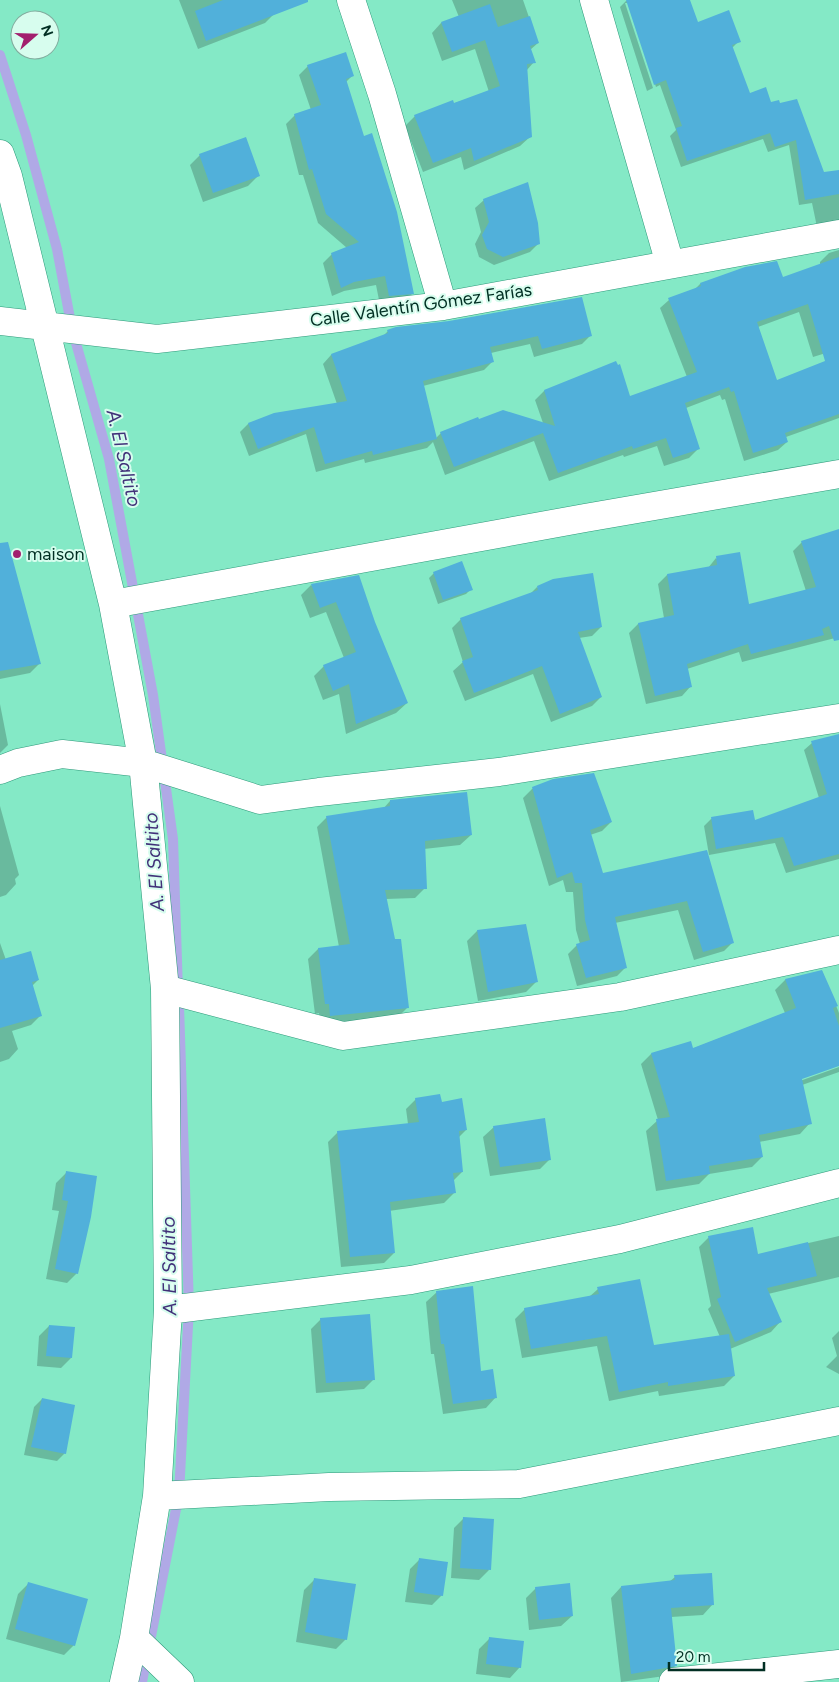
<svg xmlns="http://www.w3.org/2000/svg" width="839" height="1682" viewBox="0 0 839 1682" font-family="Figtree,sans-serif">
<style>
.shadow{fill:#0003}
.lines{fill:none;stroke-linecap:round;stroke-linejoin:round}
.stream{stroke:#b0a9e6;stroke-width:10}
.building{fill:#51b0da;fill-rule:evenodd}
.minor-casing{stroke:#2d997a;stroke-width:29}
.minor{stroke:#fff;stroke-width:28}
.poi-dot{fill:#a21f6e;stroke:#d7fdee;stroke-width:2}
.labels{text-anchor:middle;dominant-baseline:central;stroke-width:4;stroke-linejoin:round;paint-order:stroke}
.street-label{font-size:18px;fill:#012f23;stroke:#d7fdee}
.poi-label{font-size:18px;fill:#012f23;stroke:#d7fdee;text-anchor:start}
.water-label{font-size:19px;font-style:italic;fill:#413179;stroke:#d7fdee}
</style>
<rect width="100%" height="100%" fill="#84e9c6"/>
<!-- shadow -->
<path class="shadow" d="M179,0H269L274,14L265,23L198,49Z
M452,0H523L538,43L530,50L534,62L526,71L531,136L520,146L464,170L461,157L423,172L405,126L415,116L489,92L475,49L442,61L432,33L441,23L459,17Z
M629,0H689L697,24L739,41L732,48L749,94L771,104L823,173L839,171V226L817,227L812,203L799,205L789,145L768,152L763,139L681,167L670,136L676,130L660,85L656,87L628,3H625L653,88L647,91L620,7L626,1Z
M308,66L352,76L346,82L413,293L404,302L380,305L376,285L344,291L332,296L323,263L332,254L347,248L318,223L303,175H299L286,124L295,115L311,110L299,75Z
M200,155L258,176L248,186L203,202L190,165Z
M484,200L538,244L530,252L494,265L479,257L475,244L481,232L475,208Z
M839,250V349L813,357L799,312L758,327L776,381L839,391V418L786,437L787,442L778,450L744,461L725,399L722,400L720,395L686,408L698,449L689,458L664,466L657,446L624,457L623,455L549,481L534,441L445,475L433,442L427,448L365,463L364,459L316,472L306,434L249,456L240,432L248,424L337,404L323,364L331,355L382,337L388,331L590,336L582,344L534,357L530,344L491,353L493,361L484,370L423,386L436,438L441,433L478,421L543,423L535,400L544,391L616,363L629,398L687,377L660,308L669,300L694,290L700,284L782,279L820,265V262L829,253Z
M839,530V637L742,662L739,652L687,669L691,686L682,696L646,704L629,633L638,624L664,618L658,584L667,575L708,568L716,558L748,606L806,591L793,551L802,542Z
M434,573L471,589L466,594L438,604L429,578Z
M0,585L40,663L30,673L0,679Z
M311,585L374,622L407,703L396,713L346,734L339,694L323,700L314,676L324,666L344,658L326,612L310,618L301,595Z
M537,587L601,627L592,636L579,638L601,697L592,706L551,722L533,674L465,701L453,671L463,662L452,628L461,619L530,594Z
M0,704L8,745L0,753Z
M839,741V859L786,873L775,843L709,855L704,826L711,819L752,811L754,822L819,798L804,750L812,743Z
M554,780L611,822L602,831L590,835L602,875L706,852L733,942L724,951L694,960L678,910L615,923L626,967L617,976L577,986L568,954L577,945L580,944L576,930L573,892H566L563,880L549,886L523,798L532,789Z
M390,801L471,835L460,845L424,849L425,888L415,898L386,899L407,1008L397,1018L320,1026L319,1013L315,1014L308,959L318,949L339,947L317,827L327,817L383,809Z
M0,806L19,875L15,879L16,884L6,895L0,897Z
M525,926L536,982L526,992L478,1001L467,941L477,931Z
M0,943L6,960L38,980L32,986L41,1015L31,1025L12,1031L18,1049L9,1059L0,1062Z
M822,971L839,1013V1065L796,1080L797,1082L839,1067V1072L802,1085L810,1123L800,1134L759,1142L762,1157L752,1167L709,1174L699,1184L656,1191L646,1131L658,1120L641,1064L651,1054L692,1049L785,1013L775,990L785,980Z
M416,1099L440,1103L466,1130L459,1137L462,1172L453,1181L454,1193L444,1203L389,1211L394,1253L384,1263L341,1267L328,1142L338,1132L408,1124L406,1109Z
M494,1127L550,1159L540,1169L490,1176L483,1137Z
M66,1173L77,1273L67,1283L46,1279L59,1211L52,1210L56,1183Z
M839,1236V1277L768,1294L780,1322L771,1332L730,1349L734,1376L724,1386L659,1396L658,1391L609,1401L597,1346L522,1358L515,1319L525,1309L589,1297L598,1289L653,1346L720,1337L708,1309L711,1306L699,1247L709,1237L757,1255Z
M437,1292L480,1372L496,1397L486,1408L443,1414L434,1354H431L426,1302Z
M321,1319L374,1379L364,1389L316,1393L311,1329Z
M49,1326L71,1358L61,1368L37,1366L39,1336Z
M839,1331V1374L826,1367L837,1356L832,1338Z
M42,1399L65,1453L57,1461L24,1455L34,1407Z
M464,1518L489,1570L479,1580L451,1578L454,1528Z
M420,1559L442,1595L432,1605L405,1602L410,1569Z
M675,1577L713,1604L703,1615L671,1617L676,1665L665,1676L621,1682L611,1598L621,1587L669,1582Z
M314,1580L346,1639L336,1649L296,1642L304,1590Z
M28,1584L74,1645L64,1655L6,1639L18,1594Z
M536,1588L572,1616L561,1626L529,1630L526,1598Z
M490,1638L520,1667L510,1678L476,1674L479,1649Z"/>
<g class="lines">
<!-- stream -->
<path class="stream" d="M0,55L26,135L57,249L72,329L109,459L153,695L173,839L178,991
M142,1682L179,1494L189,1307L179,1006"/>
</g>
<!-- building -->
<path class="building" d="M223,0H308V2L206,41L195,11Z
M626,0H690L698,22L729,10L741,42L732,45L750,93L766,87L771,102L779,100L780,103L797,99L824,172L839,170V194L805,200L796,140L775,147L770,133L687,161L676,128L682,126L666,80L654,85Z
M490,4L498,27L530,16L539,43L530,46L536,63L527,64L532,137L474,161L471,148L433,163L414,115L453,100L454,103L500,86L485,40L452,52L441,22Z
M346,52L354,76L346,79L364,136L372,133L397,212L414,294L389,296L385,276L354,282L341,288L331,253L359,242L326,214L312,169L309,170L294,114L321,105L307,65Z
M246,137L260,176L213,193L199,154Z
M528,182L538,223L540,244L503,257L487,249L482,235L489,222L483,199Z
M839,257V414L785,433L788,442L753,453L734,391L731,392L729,387L685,403L700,449L673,458L666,438L633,449L632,446L558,473L543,433L454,467L440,432L478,417L479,419L503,410L555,426L544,390L616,361L618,365L620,364L630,396L697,372L668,298L701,286L700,283L745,267L777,261L783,277ZM808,304L825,361L777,380L757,322Z
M582,297L592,336L542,349L538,336L490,347L494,362L423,381L437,439L373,455L372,451L325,464L314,427L258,449L248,423L274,413L347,401L331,354L388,333L387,330L396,327L449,321Z
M839,529V640L834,641L829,626L822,629L824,635L751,654L748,644L687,664L692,687L655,696L638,623L674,615L667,574L717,565L716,556L740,552L749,604L816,587L801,541Z
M8,542L41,664L0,671V543Z
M462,561L473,590L443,600L433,572Z
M593,573L602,627L578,632L602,697L560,714L542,666L474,693L462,661L473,657L460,618L538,590L537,586L553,579Z
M359,575L375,622L408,703L356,724L349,684L333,691L323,665L356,652L336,602L320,608L311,584Z
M839,734V854L794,866L783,837L716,849L711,817L753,810L755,820L827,794L811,741Z
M594,773L612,822L590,830L603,873L707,850L734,943L703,952L687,901L615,917L627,968L586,978L576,944L590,940L585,920L582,883H575L572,872L557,878L532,787L553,779Z
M467,792L472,835L425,841L427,889L385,890L395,939H401L409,1008L330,1016L329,1004H325L318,948L350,944L326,816L390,806V800Z
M526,924L538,982L488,992L477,930Z
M31,951L39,980L32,982L42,1016L0,1028V960Z
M822,970L838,1006L833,1008L839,1026V1066L802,1079L812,1124L759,1135L763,1157L709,1166L710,1174L666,1181L656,1119L670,1117L651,1053L691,1041L693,1048L796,1008L785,979Z
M440,1094L442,1102L462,1098L467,1130L459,1131L463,1172L453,1173L456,1193L390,1202L395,1253L350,1257L337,1131L419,1122L415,1098Z
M545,1118L551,1160L500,1167L493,1126Z
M66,1171L97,1176L91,1217L78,1274L55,1269L68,1201L62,1200Z
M753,1227L758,1254L808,1242L817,1276L767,1288L782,1322L735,1342L717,1299L721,1297L708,1236Z
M640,1279L654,1345L729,1334L735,1376L668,1386V1382L619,1392L607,1336L531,1349L524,1308L599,1294L597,1287Z
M473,1286L481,1371L493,1369L497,1398L453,1404L444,1344H441L436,1291Z
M370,1314L375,1380L326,1383L320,1318Z
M49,1325L75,1327L72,1358L46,1356Z
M42,1398L75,1405L66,1454L31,1447Z
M463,1517L494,1519L491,1570L460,1568Z
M419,1558L448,1562L443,1596L414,1592Z
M712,1573L714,1605L671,1608L677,1666L631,1674L621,1586L675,1580L674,1575Z
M314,1578L356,1584L347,1640L305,1632Z
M28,1582L88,1599L75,1646L15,1629Z
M570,1583L573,1616L539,1620L535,1587Z
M489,1637L524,1641L521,1668L486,1664Z"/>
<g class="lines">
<defs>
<path id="minor" d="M351,0L382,94L443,306
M594,0L670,264
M0,154L8,176L113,604L143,763L165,989L168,1310L157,1496L134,1638L124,1682
M0,321L157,339L443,306L839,234
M113,604L585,518L839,474
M0,770L18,763L62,754L143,763L260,800L319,792L499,772L839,718
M165,989L343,1036L620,997L839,950
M168,1310L411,1280L620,1239L839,1183
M157,1496L329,1487L519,1484L839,1421
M134,1638L180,1682
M673,1682L839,1664"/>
</defs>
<!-- minor casing -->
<use href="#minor" class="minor-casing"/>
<!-- minor -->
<use href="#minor" class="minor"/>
</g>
<!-- markers -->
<circle class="poi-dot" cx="17" cy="554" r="5"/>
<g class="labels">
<!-- street labels -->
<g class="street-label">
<text transform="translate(421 305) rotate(-8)">Calle Valentín Gómez Farías</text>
</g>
<!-- poi labels -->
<g class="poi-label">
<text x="27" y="554">maison</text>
</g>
<!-- water labels -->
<g class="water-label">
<text transform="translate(124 458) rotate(77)">A. El Saltito</text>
<text transform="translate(154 862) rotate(-94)">A. El Saltito</text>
<text transform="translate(169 1266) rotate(-91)">A. El Saltito</text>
</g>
</g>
<!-- north arrow -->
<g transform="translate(35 35) rotate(70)"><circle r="24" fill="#d7fdee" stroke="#81ab9d"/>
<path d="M0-4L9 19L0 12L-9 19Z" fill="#a21f6e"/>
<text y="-8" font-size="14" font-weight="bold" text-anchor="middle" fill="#012f23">N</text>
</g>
<!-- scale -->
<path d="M669 1662v8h95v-8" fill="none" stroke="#012f23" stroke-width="2.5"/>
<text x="676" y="1662" font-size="15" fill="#012f23" stroke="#d7fdee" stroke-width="4" paint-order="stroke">20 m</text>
</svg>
